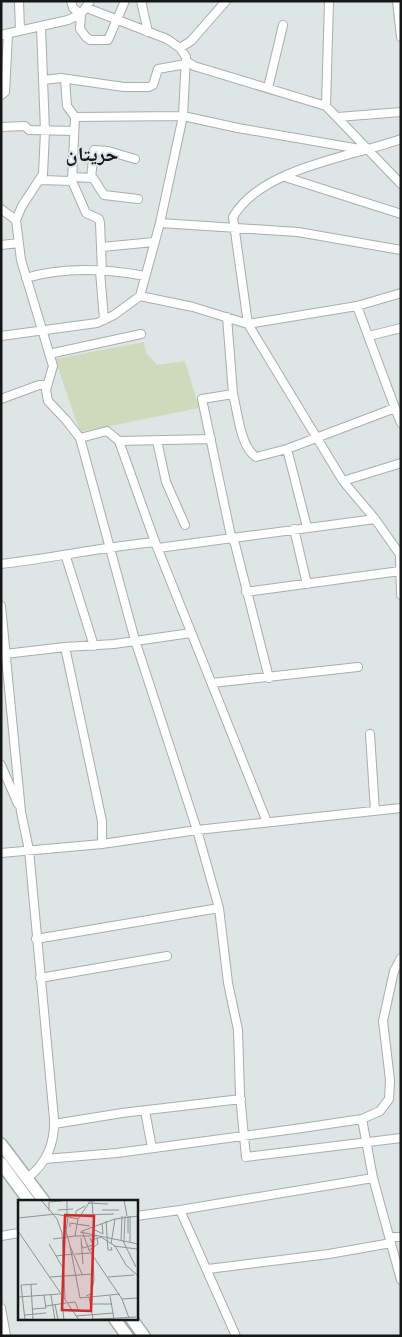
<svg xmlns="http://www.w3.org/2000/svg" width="402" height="1337" viewBox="0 0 402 1337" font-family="'Asap Condensed','Noto Naskh Arabic',sans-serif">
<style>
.green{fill:#cfd9bc}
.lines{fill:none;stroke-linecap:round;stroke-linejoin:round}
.minor-casing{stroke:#a7aead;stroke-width:10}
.highway-casing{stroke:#a7aead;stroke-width:14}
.minor{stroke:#fff;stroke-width:8}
.highway{stroke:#fff;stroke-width:11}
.labels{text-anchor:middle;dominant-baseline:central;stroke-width:4;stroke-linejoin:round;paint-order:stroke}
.district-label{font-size:20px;font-weight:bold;fill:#141716;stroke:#dee5e5}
.inset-road{fill:none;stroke:#8d9392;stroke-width:1}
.view{fill:#d62828;fill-opacity:0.15;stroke:#d62828;stroke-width:2.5}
.inset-edge{fill:none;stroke:#141716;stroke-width:2.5}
</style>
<rect width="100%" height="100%" fill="#dee5e5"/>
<!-- green -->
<path class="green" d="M144,342L146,353L157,365L185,361L199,408L80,432L55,359Z"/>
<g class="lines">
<defs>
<path id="minor" d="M19,1L20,31
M71,1L73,8L81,14L80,29L86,37L90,40H108L125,1
M141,1L148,32
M397,1L401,37
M87,8L167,39L180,48
M41,27L45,131L43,174L22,206L16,220L21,260L53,366L46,390L48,401L66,420L80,438
M1,35L68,20L81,14L90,1
M186,61L194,66L326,106L401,184
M65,79L67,106L75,117
M43,80L61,78L124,87H149L153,85L158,69L186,64
M268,88L283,25
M1,95L5,92L8,34
M326,106L329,1
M338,117L401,112
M1,127L25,126L29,130L74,131
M401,139C351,157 261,168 233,217L248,324L343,481L375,519L401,556
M72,177L93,178L104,195L138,199
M285,177L401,214
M91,178L94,150L108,151L135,159
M41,180L72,181L75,117L183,116L238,128L360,149
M72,181L86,213L99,219L100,223L102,271
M1,209L16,220
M160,223L298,232L401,250
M1,245L19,243
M102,247L154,242
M100,271L104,320
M26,278C63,267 107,269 145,276
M140,296L193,307L248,324L357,306L401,293
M227,317L233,394L202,399L231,536L235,544L269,678
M1,336L97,323L114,315L140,296L160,223L183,116L186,57L180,48L191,41L226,1
M369,336L401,328
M49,354L141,334
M233,394C238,413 240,446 256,457L287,449L395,408L357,306
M1,399L39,385H47
M395,408L401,423
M119,441L211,439
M157,441L166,482L185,525
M287,449L307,527
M343,481L401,463
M294,529L307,584
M158,548L375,519
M400,555L401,595
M66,557L94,646
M1,564C53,558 103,547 155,542
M246,592L400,571
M1,606L21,812L29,850L54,1119C55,1142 47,1164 27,1178
M65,647L102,821V844
M5,654L65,647L114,644L191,633
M212,683L358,667
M370,734L375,811
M1,765L18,804
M267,822L155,542L119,441L107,431L80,438L135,640L197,830L219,908L228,983L238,1030L240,1095L246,1157L401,1138
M1,853L102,844L197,830L401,808
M36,939L219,908
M40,978L167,956
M145,1111L152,1148
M362,1119L373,1178L401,1280
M54,1124L122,1113L241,1099
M45,1159L117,1153L302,1128L362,1119L380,1111L389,1099L390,1080L383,1021L394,971L401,958
M180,1210L373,1178
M136,1216L180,1210L236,1336
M1,1236L19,1233
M390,1237H401
M208,1269L329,1254L391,1243
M1,1308L6,1336"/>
<path id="highway" d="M1,1144L44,1201
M1,1163L29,1201
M114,1318L127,1336
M131,1318L144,1336"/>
</defs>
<!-- minor casing -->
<use href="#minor" class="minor-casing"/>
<!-- highway casing -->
<use href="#highway" class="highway-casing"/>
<!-- minor -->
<use href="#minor" class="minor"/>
<!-- highway -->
<use href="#highway" class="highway"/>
</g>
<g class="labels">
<!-- district labels -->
<g class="district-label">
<text x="92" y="153">حريتان</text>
</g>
</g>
<!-- overview -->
<g transform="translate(18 1200)">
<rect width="120" height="120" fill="#dee5e5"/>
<path class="inset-road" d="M23,0L39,19L44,33L47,99M49,0V17M106,0L109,16M70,3L90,4M40,10L55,9M84,10H101M31,11V2L44,1M65,15L96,14M75,15L74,1L80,0M50,17L48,31L52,46M58,17V11L67,6M0,18L38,14L60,19M97,19L120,16M88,21L90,50H94L93,47M52,27V23L72,26M77,30L85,34L84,23M0,31L61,120M62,32L120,44M110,33V16M57,36H79M63,38L65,64M35,39L57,36L60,19L73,0M73,40L83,37L97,46L108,65L120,76M103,40L104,16M105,41L118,67M106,41L107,16M112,42V16M31,44L45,68M63,44L65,48L75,45L72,38M93,44L97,19L64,31L71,50L104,99L111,118M96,46L119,49M71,50L80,44L79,38M57,54L73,53M38,56L55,54M64,74L52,46L62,98L102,94M32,77L75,74M90,77L116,75M13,85L15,120M33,95L37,120M68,96L73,94L76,80L75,56M92,96L96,119M0,97L42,94M71,97L75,119M104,99L120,98M44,103L46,120M49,103L57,102L61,111M37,104L40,120M72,104H94M28,106L48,103M14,109L28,108L26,95M7,115L28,113M58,116L95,113M7,120L3,85L19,84M62,120L118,117"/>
<path class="view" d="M47,15L76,16L73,111L44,110Z"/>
<rect width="120" height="120" class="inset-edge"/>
</g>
<!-- border -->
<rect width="402" height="1337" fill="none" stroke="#141716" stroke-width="5"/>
</svg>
